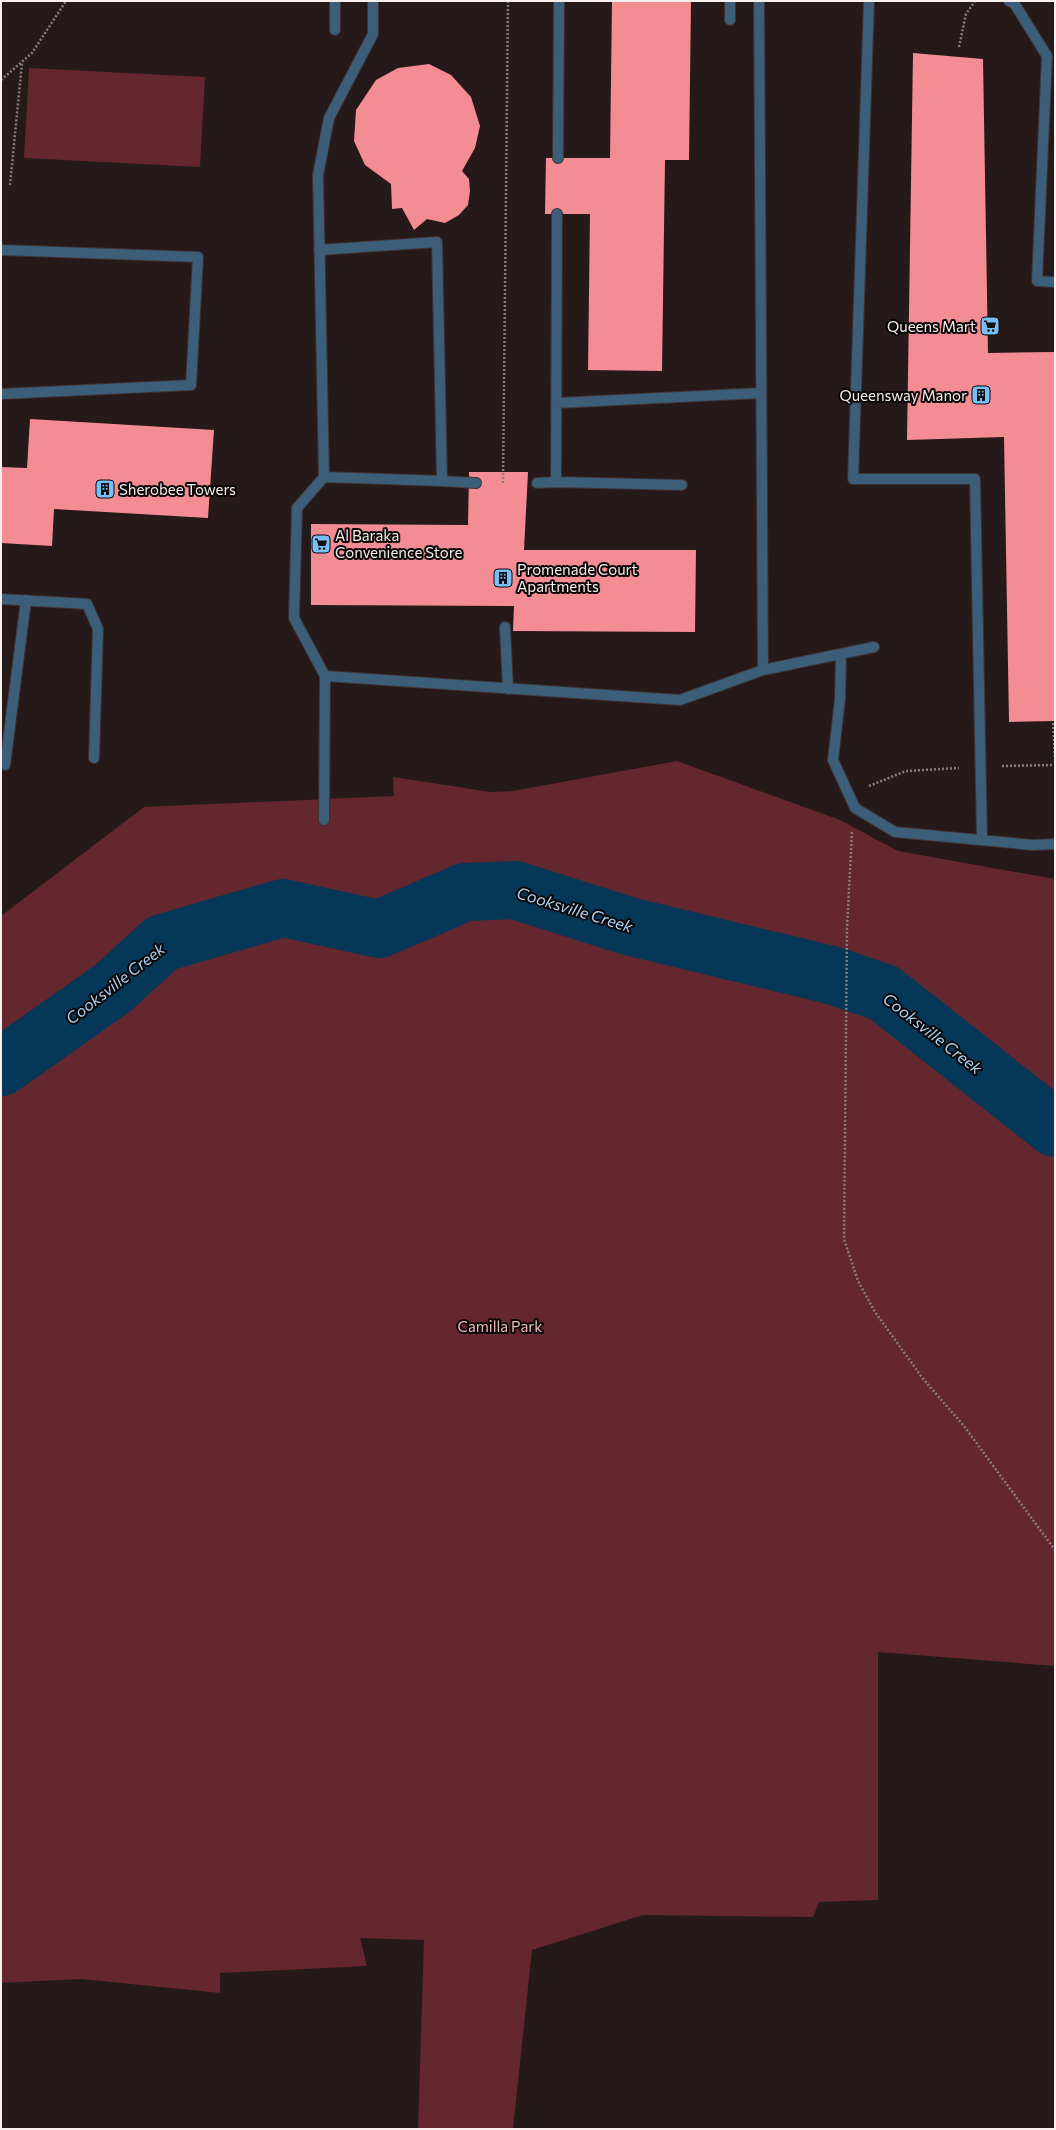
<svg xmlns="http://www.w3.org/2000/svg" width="1056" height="2130" viewBox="0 0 1056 2130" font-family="Commissioner,sans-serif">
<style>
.green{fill:#63272d}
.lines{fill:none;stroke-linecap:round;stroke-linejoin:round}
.river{stroke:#053858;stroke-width:58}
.building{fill:#f48c93}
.service-casing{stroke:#3e3333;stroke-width:12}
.path{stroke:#877c7c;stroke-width:2.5;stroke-dasharray:2 2;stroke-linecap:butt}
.service{stroke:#3d5e78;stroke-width:10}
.labels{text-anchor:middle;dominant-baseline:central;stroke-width:4;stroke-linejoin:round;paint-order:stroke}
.poi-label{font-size:15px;fill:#f7eeee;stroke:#0a0606;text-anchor:start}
.park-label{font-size:15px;fill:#f2bcbd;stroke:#0a0606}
.water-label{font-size:16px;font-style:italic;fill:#acd4f4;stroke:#0a0606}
</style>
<rect width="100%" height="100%" fill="#251919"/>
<!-- green -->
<path class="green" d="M29,68L205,77L200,167L24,158Z
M677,761L840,820L898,851L1055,879V1666L878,1652V1900L819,1902L813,1917L643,1915L532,1950L513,2129H418L424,1940L360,1938L367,1966L220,1973V1993L81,1979L1,1983V916L144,807L394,796L393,777L491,792L513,791Z"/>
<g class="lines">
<!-- river -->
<path class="river" d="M1,1067L113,988L162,943L283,908L379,929L465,892L515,890L628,926L831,975L884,993L1055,1128"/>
</g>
<!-- building -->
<path class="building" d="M612,1H691L689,160H665L662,371L588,370L590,214H545L546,158H610Z
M913,53L983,59L988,353L1055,352V721L1009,722L1004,437L907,440Z
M429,64L451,75L471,97L480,126L475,148L462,171L469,179L470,191L468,205L459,215L445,223L427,219L414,230L402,208L392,209L391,184L365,165L354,141L356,110L376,80L398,68Z
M30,419L214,430L208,518L54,509L52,546L1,543V467L27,468Z
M469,472H528L524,550H696L695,632L513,631L514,606L311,605V524L468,525Z"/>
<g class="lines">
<defs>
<path id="service" d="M759,1L763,670
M869,1L853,479H975L982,840
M1009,1L1014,3L1047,56L1037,281L1055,282
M730,20V1
M335,30V1
M558,158L559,1
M557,214L556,482L682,485
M1,250L198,257L191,385L1,394
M319,250L437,242L442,481L324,477L318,175L329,118L373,34V1
M557,403L761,393
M324,477L297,508L294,618L325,676L324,820
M442,481L476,483
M537,483L556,482
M1,599L87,604L98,629L94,758
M505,627L508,689
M841,654L840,699L833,760L855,808L895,832L1033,845L1055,844
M325,676L680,700L763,670L874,647
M5,765L26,600"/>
</defs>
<!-- service casing -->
<use href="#service" class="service-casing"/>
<!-- path -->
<path class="path" d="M959,47L966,14L975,1
M1,80L32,53L66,1
M10,185L22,63
M503,483L508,1
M1053,723L1055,759
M1002,766L1055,765
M869,786L906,771L959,768
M852,832L847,928L844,1239L858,1281L875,1312L924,1380L964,1426L1055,1550"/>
<!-- service -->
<use href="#service" class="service"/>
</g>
<!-- icons -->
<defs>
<symbol id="supermarket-square" viewBox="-11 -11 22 22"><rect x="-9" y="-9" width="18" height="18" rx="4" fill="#77bff7" stroke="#0a0606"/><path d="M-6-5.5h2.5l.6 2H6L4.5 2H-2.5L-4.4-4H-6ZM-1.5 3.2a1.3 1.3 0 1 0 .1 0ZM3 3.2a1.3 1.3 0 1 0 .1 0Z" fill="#111"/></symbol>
<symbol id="building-square" viewBox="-11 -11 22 22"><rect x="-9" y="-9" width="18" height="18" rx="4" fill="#77bff7" stroke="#0a0606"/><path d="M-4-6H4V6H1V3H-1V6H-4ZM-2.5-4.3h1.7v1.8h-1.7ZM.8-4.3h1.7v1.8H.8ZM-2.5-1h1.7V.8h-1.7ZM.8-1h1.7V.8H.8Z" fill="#111"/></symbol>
</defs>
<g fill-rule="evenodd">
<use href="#supermarket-square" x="979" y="315" width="22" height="22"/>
<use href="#building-square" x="970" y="384" width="22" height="22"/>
<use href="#building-square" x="94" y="478" width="22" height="22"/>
<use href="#supermarket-square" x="310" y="533" width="22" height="22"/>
<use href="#building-square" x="492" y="567" width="22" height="22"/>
</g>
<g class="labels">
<!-- poi labels -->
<g class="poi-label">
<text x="976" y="326" text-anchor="end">Queens Mart</text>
<text x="967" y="395" text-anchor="end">Queensway Manor</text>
<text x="119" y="489">Sherobee Towers</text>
<text x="335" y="535">Al Baraka<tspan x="335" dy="17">Convenience Store</tspan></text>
<text x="517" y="569">Promenade Court<tspan x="517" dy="17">Apartments</tspan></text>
</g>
<!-- park labels -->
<g class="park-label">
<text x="500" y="1326">Camilla Park</text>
</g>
<!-- water labels -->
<g class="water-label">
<text transform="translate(575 909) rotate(17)">Cooksville Creek</text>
<text transform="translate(115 983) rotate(-38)">Cooksville Creek</text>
<text transform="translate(933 1033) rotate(38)">Cooksville Creek</text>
</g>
</g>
<!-- border -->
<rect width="1056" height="2130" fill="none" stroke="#f7eeee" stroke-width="4"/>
</svg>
